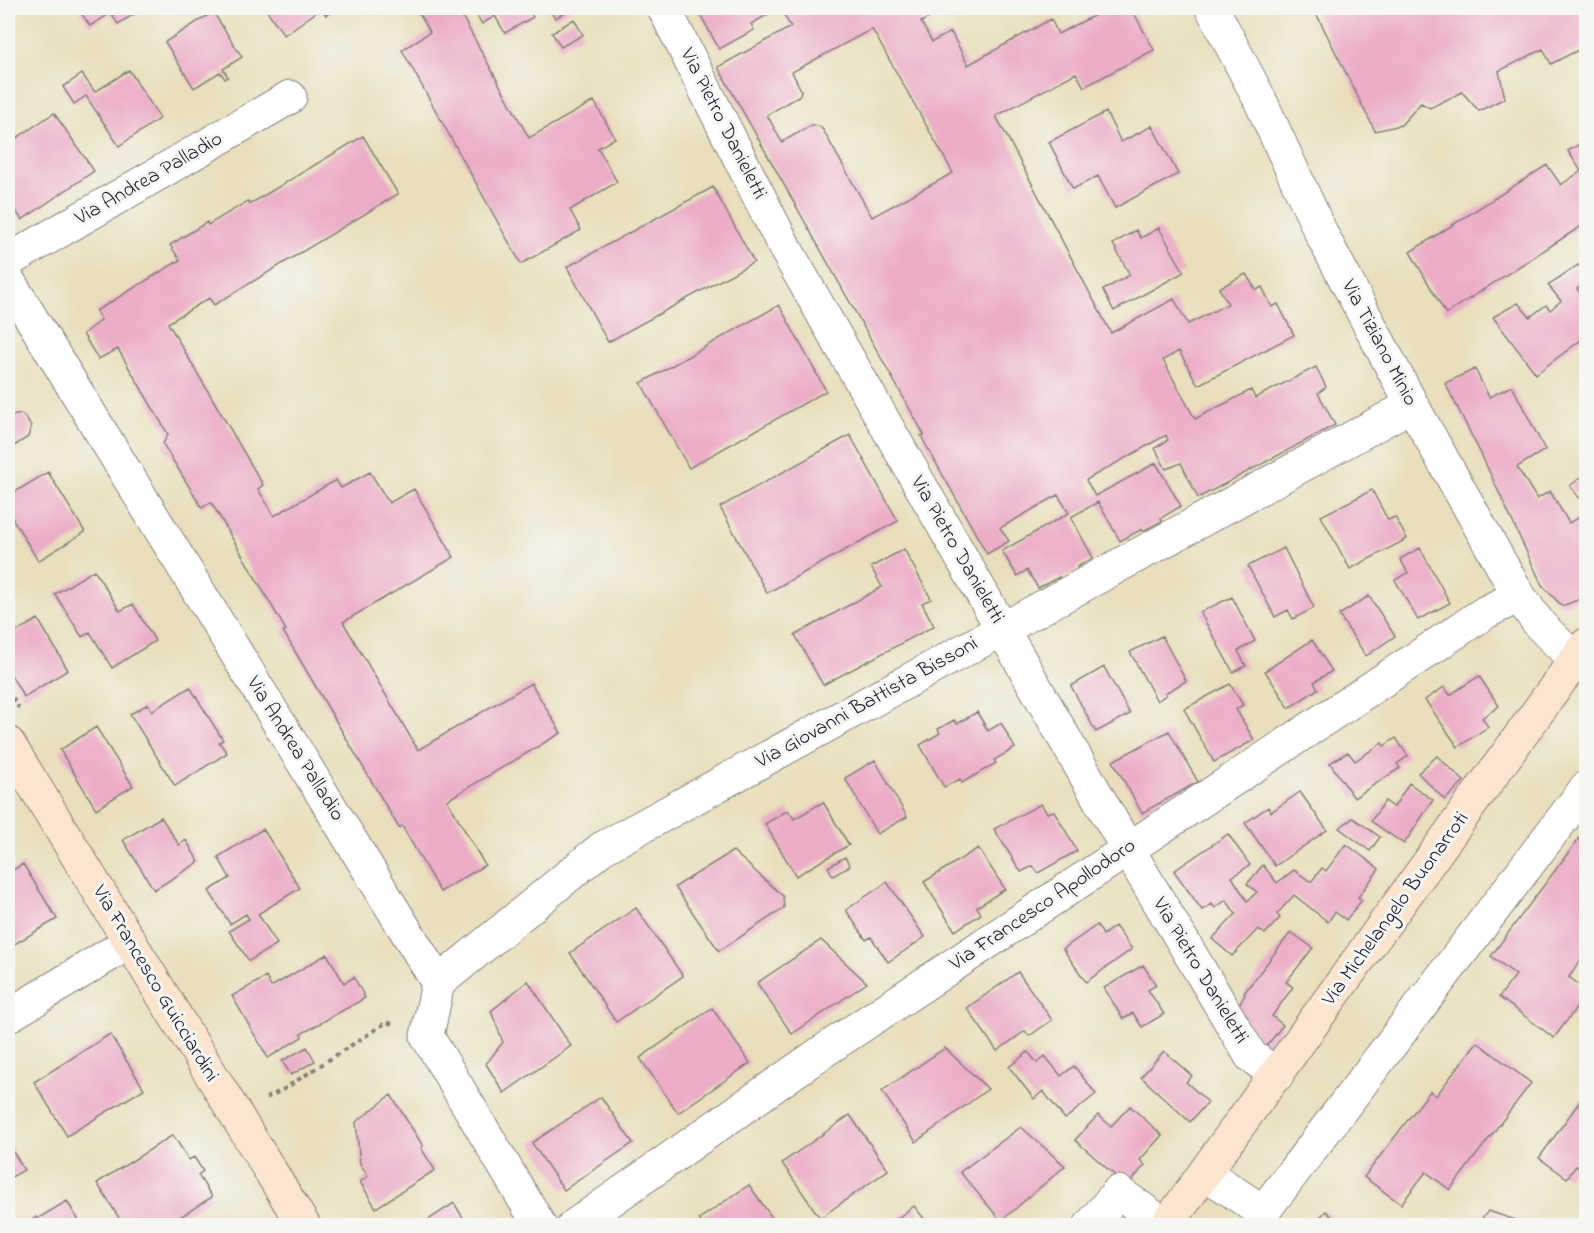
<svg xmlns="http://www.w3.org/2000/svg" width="1594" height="1233" viewBox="0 0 1594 1233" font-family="'Indie Flower',sans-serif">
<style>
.building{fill:#ecadc7;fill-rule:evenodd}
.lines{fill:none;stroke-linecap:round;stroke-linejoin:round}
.street-casing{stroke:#86807c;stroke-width:35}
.secondary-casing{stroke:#86807c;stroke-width:35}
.path{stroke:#86807c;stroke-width:4;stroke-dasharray:4.5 4.5;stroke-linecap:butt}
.street{stroke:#fff;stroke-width:33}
.secondary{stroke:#fbe5cf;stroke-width:33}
.labels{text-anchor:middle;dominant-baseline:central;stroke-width:6;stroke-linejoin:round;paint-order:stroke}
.street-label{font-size:21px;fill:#22223b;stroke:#f6f6f2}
</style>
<rect width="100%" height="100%" fill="#f6f6f2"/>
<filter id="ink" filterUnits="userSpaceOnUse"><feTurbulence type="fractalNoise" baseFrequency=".0167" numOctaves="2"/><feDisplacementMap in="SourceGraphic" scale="12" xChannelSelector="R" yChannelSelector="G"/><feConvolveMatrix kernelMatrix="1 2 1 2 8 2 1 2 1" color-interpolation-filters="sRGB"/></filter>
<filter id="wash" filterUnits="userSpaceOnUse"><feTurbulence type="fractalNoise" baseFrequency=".008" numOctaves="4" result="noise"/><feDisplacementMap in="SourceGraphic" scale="24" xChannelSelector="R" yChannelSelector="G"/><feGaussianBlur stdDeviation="1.35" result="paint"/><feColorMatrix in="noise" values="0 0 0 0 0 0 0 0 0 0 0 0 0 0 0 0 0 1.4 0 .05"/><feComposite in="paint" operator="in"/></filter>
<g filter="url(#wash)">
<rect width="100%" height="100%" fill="#e9dfbc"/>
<g id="blocks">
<!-- building -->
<path class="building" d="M78,8H144L118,24L111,13L90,26Z
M265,8H338L326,15L321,9L284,35Z
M416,8H528L533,17L505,33L495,16L482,24L474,11L463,18L529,138L594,101L615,138L598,148L617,182L570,210L581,230L521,264L402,50L430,32Z
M548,8H574L555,18Z
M702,8H772L774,11L751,24L754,30L719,49L698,10Z
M780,8H812L815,13L825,8H948L921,22L932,42L951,32L968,65L1051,19L1058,34L1109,8H1131L1154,50L1084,87L1076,73L996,116L1111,333L1174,299L1188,324L1228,304L1219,288L1246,274L1256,290L1262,287L1272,307L1278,304L1294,335L1198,385L1179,351L1163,360L1195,419L1251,390L1255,398L1316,367L1326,387L1318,393L1335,425L1198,498L1181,463L1166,469L1155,448L1168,440L1166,435L1086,480L1095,496L1156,463L1181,506L1161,518L1162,521L1143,531L1142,529L1120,541L1098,502L1071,517L1093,558L1077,567L1078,570L1061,580L1059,577L1038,588L1027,570L1017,576L1002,551L1069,513L1058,495L1000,528L1009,541L987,554L921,436L924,435L921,429L718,67L791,27ZM872,29L953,173L872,217L823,130L819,126L812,125L782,142L767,115L800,95L801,90L792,72Z
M1322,8H1586V46L1551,64L1543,49L1499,71L1505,98L1479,111L1462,92L1430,108L1421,103L1401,125L1375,131L1317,15Z
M213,12L242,57L223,69L228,77L225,79L220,72L194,88L165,42Z
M574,19L583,35L561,47L552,33Z
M129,70L160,118L119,146L86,96L74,104L63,87L82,74L95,92Z
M1106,112L1121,142L1152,126L1178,174L1115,208L1098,176L1073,189L1049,142Z
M54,113L94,171L22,220L8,199V144Z
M363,136L398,194L214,305L209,298L168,323L263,485L258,489L274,516L336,480L341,488L370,472L389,503L414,489L454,557L343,622L418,750L531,683L561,733L447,800L485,865L440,892L402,826L399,828L310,677L283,631L286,630L217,512L211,502L202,508L163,444L168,434L118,349L98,359L83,334L101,320L96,311L180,260L170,245L207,222L208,225L248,201L250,204Z
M1586,140V223L1446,314L1410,252L1547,165L1561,185L1581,171L1568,151Z
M713,187L754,262L608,342L567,267Z
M1159,228L1184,272L1114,311L1103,290L1130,275L1113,244L1136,230L1141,238Z
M1578,265L1586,274V281L1577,289L1586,300V325L1581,329L1586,336L1536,374L1493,317L1518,303L1530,317L1546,305L1550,310L1561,301L1548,285Z
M779,305L826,391L689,468L641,383Z
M1475,369L1489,397L1512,386L1545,450L1517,467L1537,499L1550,491L1569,523L1582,516L1586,523V538L1581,542L1586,550V593L1583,598L1562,606L1542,585L1481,454L1445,383Z
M8,411L11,416L21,414L24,416L31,426L28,437L8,450Z
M850,435L898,521L767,593L720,507Z
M48,472L85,532L38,561L8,511V496Z
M1586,473V507L1570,486Z
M1372,490L1388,520L1395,517L1407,539L1350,569L1321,516Z
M1284,548L1314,608L1293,619L1288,610L1275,617L1248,566Z
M1420,548L1450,603L1418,620L1395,580L1408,573L1400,559Z
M904,549L931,599L922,603L934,626L823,685L795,635L882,587L871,567Z
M94,570L120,611L133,604L155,641L112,668L90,632L82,637L55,594Z
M1369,596L1395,636L1366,656L1339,615Z
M1232,597L1255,641L1238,651L1246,666L1233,672L1200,612Z
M38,619L68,670L24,697L8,670V626L9,625L14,633Z
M1162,636L1186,681L1165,693L1166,695L1157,701L1130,652Z
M1312,640L1332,671L1314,682L1318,689L1289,708L1265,671Z
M1104,667L1130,714L1096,732L1071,686Z
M1479,676L1499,706L1482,718L1488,727L1458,747L1425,700L1444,687L1450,695Z
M1230,684L1243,705L1236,709L1254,740L1214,762L1184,709Z
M190,687L223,740L219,742L227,753L175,786L130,714L148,704L152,711Z
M977,712L988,731L1001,723L1015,748L994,760L996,763L962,783L960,779L944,787L920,745L940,733L938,729L942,727L954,720L957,724Z
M96,727L133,786L96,809L60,750Z
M1169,731L1198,782L1142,813L1113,761Z
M1396,738L1408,756L1397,764L1400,768L1354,798L1330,763L1348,752L1355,761L1382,743L1384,746Z
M1437,756L1464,781L1445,800L1418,773Z
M875,760L907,817L877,834L845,778Z
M1409,783L1433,800L1404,844L1371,821L1385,801L1394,807Z
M1300,792L1327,830L1275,866L1245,823L1268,807L1271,812Z
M823,802L849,845L796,876L765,824L788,810L794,819Z
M1041,804L1047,813L1054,811L1077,851L1038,873L1033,866L1021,872L994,829Z
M161,817L179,845L186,840L199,862L154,890L123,840Z
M1353,818L1380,837L1370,851L1339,828Z
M263,829L300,888L258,914L277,944L249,961L229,931L249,919L246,914L230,924L209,891L230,878L218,857Z
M1586,829V953L1569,977L1586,990V995L1554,1038L1499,997L1516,975L1491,956Z
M1228,834L1250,865L1232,877L1247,901L1257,892L1247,884L1263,865L1277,883L1294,870L1311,882L1322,868L1326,871L1346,844L1379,869L1358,897L1362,900L1346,920L1335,912L1328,922L1294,895L1277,914L1280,918L1265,934L1258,929L1232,956L1212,939L1236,914L1226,900L1215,908L1212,904L1202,910L1174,871Z
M978,848L1005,889L977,907L981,914L955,931L924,882Z
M733,851L783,896L784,908L719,951L675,887Z
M845,857L850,866L833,876L828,867Z
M23,864L57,919L8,948V873Z
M887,882L925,937L888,962L871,937L866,940L846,910Z
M636,908L683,976L616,1022L570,953Z
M1097,925L1103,935L1115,926L1132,949L1086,982L1063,949Z
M1291,932L1313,948L1286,982L1293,987L1272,1016L1283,1025L1265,1048L1237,1007L1245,995L1244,993Z
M821,940L867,983L792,1034L757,983Z
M327,954L344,983L354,977L365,998L301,1034L302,1037L268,1058L232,996L266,977L271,987Z
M1143,965L1156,985L1148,990L1164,1014L1142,1027L1133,1013L1123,1019L1104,988Z
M1018,972L1052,1020L1029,1036L1025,1031L997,1051L967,1008Z
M528,981L571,1046L504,1093L486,1064L503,1042L491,1011Z
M712,1008L750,1063L678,1113L640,1058Z
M110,1034L144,1089L67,1136L34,1082Z
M1477,1042L1531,1083L1450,1190L1426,1172L1401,1204L1364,1177L1430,1091L1436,1096Z
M307,1047L315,1061L291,1075L282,1061Z
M945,1048L988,1089L916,1142L882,1091Z
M1164,1051L1192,1076L1186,1082L1208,1102L1190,1122L1141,1077Z
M1028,1052L1037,1063L1045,1056L1061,1076L1074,1066L1096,1094L1065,1119L1043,1091L1034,1099L1009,1067Z
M391,1095L423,1146L421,1148L435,1170L376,1208L360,1182L368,1176L360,1164L356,1122Z
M601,1097L633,1143L564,1190L532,1143Z
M1583,1097L1586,1100V1173L1576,1166L1567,1178L1539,1158Z
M1130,1106L1162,1135L1140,1160L1145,1165L1127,1186L1075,1140L1098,1115L1111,1126Z
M850,1115L888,1170L820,1218L782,1163Z
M1021,1127L1065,1166L1001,1221L960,1172Z
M173,1135L189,1160L194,1157L203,1171L198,1175L212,1197L166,1226H124L97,1183Z
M8,1143L24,1170L8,1179Z
M749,1185L778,1226H703L699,1219Z
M67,1201L82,1226H23L36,1217L37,1219Z
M454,1203L468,1226H419Z
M914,1206L930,1226H887Z
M1326,1211L1341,1226H1311Z
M1488,1211L1531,1225V1226H1476Z
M1565,1221L1577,1225V1226H1560Z"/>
</g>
</g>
<g filter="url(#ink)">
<use href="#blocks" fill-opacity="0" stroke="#86807c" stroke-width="1.5"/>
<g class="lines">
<defs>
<path id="street" d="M664,8L784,246L1127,848L1251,1056L1277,1075
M1212,8L1259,98L1322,235L1412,405L1519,596L1540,625L1575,660
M8,261L290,97
M8,280L438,983L427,1036L540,1226
M438,983L601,849L1412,405
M8,1016L130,942
M1205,1173L1263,1212L1586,788
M574,1226L825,1050L1486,612L1519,596
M1090,1226L1118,1192L1166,1226"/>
<path id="secondary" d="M8,743L304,1226
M1166,1226L1586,645"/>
</defs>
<!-- street casing -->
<use href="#street" class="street-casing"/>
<!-- secondary casing -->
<use href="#secondary" class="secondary-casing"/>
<!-- path -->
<path class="path" d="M8,690L19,708
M266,1098L281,1091L387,1022L392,1024"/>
<!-- street -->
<use href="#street" class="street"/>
<!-- secondary -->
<use href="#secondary" class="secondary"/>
</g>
</g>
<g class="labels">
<!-- street labels -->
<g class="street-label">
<text transform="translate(723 124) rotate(63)">Via Pietro Danieletti</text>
<text transform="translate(149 179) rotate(-30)">Via Andrea Palladio</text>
<text transform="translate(1379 343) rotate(62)">Via Tiziano Minio</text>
<text transform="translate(957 550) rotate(60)">Via Pietro Danieletti</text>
<text transform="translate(867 703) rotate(-29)">Via Giovanni Battista Bissoni</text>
<text transform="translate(295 749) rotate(58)">Via Andrea Palladio</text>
<text transform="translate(1043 905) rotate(-34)">Via Francesco Apollodoro</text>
<text transform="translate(1396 909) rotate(-54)">Via Michelangelo Buonarroti</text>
<text transform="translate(1200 971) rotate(59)">Via Pietro Danieletti</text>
<text transform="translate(155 984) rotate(59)">Via Francesco Guicciardini</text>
</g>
</g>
<!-- margin -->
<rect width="1594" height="1233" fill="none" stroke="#f6f6f2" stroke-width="30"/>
</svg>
